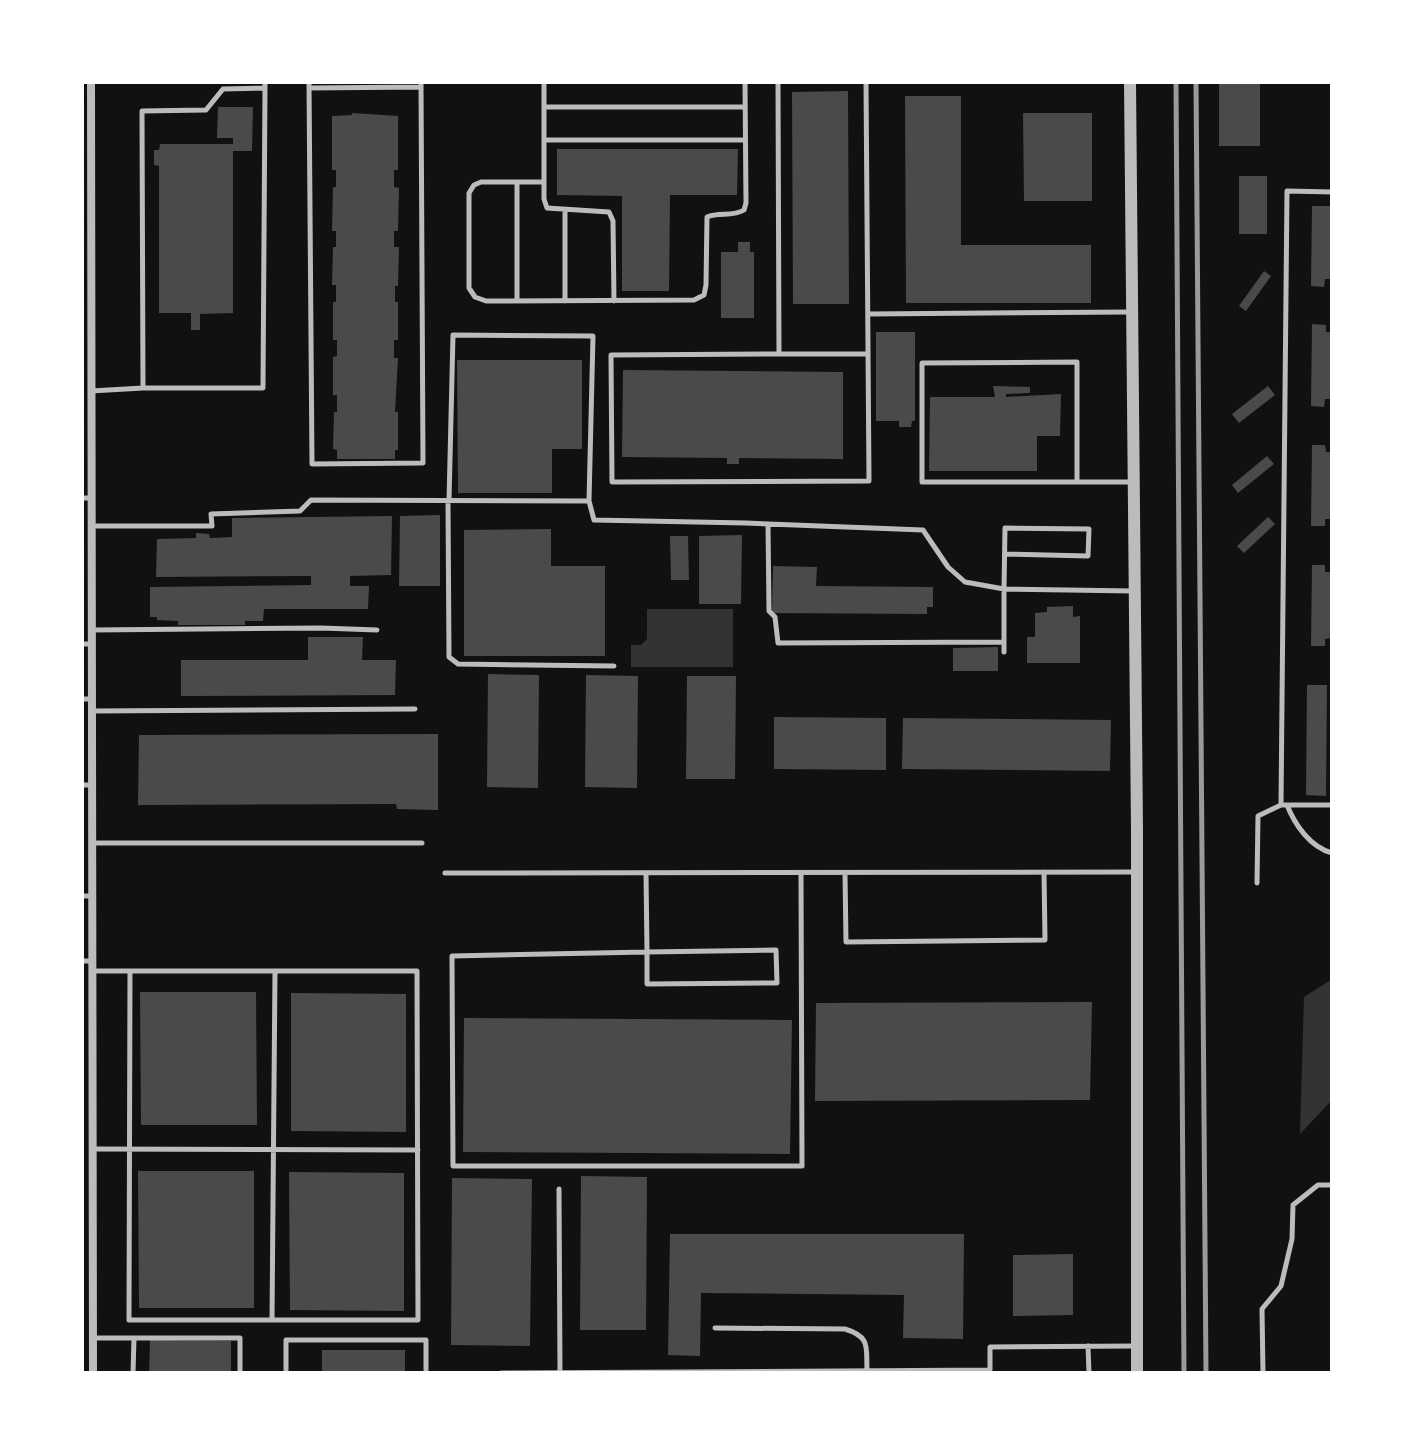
<svg xmlns="http://www.w3.org/2000/svg" width="1414" height="1455" viewBox="0 0 1414 1455" font-family="Overpass,sans-serif">
<style>
.water{fill:#333}
.building{fill:#4a4a4a}
.lines{fill:none;stroke-linecap:round;stroke-linejoin:round}
.service{stroke:#bcbcbc;stroke-width:5}
.minor{stroke:#bcbcbc;stroke-width:8}
.tertiary{stroke:#bcbcbc;stroke-width:12}
.rail{stroke:#9a9a9a;stroke-width:5}
</style>
<rect width="100%" height="100%" fill="#111"/>
<!-- water -->
<path class="water" d="M647,609H733V667H631V645H641L647,639Z
M1332,979V1100L1300,1134L1304,997Z"/>
<!-- building -->
<path class="building" d="M1219,82H1260V146H1219Z
M848,91L849,304H793L792,92Z
M905,96H961V245H1091V303H906Z
M218,107H253L252,151H233V313L200,314V330H191V313H159V166L154,165V150H159L160,144H233V138H217Z
M352,113L398,116V170H394V187L399,188L398,231H394V247H399L398,286H395V302H398V340H394V358H398L395,412H398V450H395V459H337V450L333,449L334,412H337V395H333V357L337,356V340H333V302H336V285H332L333,247H336V231H332L333,187H336V170H332V116L352,115Z
M1023,113H1092V201H1024Z
M557,149H738L737,195H670L669,291H622V196L557,195Z
M1239,176H1267V234H1239Z
M1312,206H1332V279H1325L1324,287L1311,286Z
M738,242H750V252H754V318H721V252H738Z
M1264,271L1271,276L1246,311L1239,306Z
M1312,324L1326,325V332H1332V399H1325L1324,407L1311,406Z
M876,332H915V421H912L911,427H899V421H876Z
M457,360H582V449H552V493H458Z
M623,370L843,372V459L739,458V464H727V458L622,457Z
M993,386L1030,387V393L1006,394V397L1061,394L1060,436H1037V471H929L930,397H995Z
M1268,386L1275,395L1239,423L1232,414Z
M1312,445H1325L1326,452H1332V519H1325V526H1311Z
M1267,456L1274,464L1238,493L1232,485Z
M440,515V586H399L400,516Z
M392,516L391,575L350,576V586H369L368,609H264L263,621H245V625H178V621L157,620V617H150V587L311,585V576L156,577L157,539L196,538V533L209,534L210,538L232,537V518Z
M1268,517L1275,524L1244,553L1237,546Z
M551,529V566H605V656H464V530Z
M742,535L741,604H699V536Z
M670,536H688L689,580H671Z
M1312,565H1325V572H1332V638L1325,639V646H1311Z
M773,566L817,567L816,586L933,587V607H927V614L772,613Z
M1073,606V617L1080,616V663H1027V637H1035V613L1047,612V607Z
M308,637H363L362,660H396L395,695L181,696V660H308Z
M998,647V671H953V648Z
M488,674L539,675L538,788L487,787Z
M586,675L638,676L637,788L585,787Z
M687,676H736L735,779H686Z
M1307,685H1327L1326,796L1306,795Z
M774,717L886,718V770L774,769Z
M903,718L1111,720L1110,771L902,769Z
M438,734V810L397,809L396,804L138,805L139,735Z
M140,992H256L257,1125H141Z
M291,993L406,994V1132L291,1131Z
M1092,1002L1090,1100L815,1101L816,1003Z
M464,1018L792,1020L790,1154L463,1152Z
M138,1171H254V1308H139Z
M289,1172L404,1173V1311L290,1310Z
M581,1176L647,1177L646,1330H580Z
M452,1178L532,1179L530,1346L451,1345Z
M670,1234H964L963,1339L903,1338L904,1295L701,1293L700,1356L668,1355Z
M1073,1254V1315L1013,1316V1255Z
M150,1340L231,1341V1373H149Z
M322,1350H405V1373H322Z"/>
<g class="lines">
<!-- service -->
<path class="service" d="M265,82V88L263,388H143L142,111L206,110L223,89L265,88
M309,82L312,464L423,463L421,82
M544,82V182H481L474,185L469,193V288L475,297L486,301L694,300L704,295L706,285L707,217C719,212 733,217 744,210L746,203L745,82
M778,82L779,354L611,355L612,482L869,481L866,82
M309,88L421,87
M544,107H745
M544,140H745
M517,182V301
M544,182V199L547,208L609,212L613,221L614,301
M1332,192L1287,191L1281,805H1332
M565,210V301
M868,314L1131,312
M779,354H868
M91,391L143,388
M1077,482V362L922,363V482H1133
M82,498H91
M448,501L449,657L458,664L614,666
M589,501L594,520L746,523L923,530L948,567L965,582L1004,589V652
M768,524L769,611L775,617L778,643L1003,642
M93,526H212L211,514L300,511L311,500L589,501L593,336L453,335L449,500
M1005,554L1088,556L1089,529L1005,528L1004,589L1134,591
M92,630L321,628L377,630
M82,644H92
M82,699H92
M93,711L415,709
M82,785H92
M1287,805C1295,825 1310,847 1332,853
M93,843H422
M445,873L1136,872
M646,873L647,952L776,950L777,983L647,984V952L452,956L453,1166H802L801,873
M845,873L846,942L1045,940L1044,872
M1257,883L1258,816L1281,805
M82,896H92
M82,961H92
M93,971H417L418,1320H129L130,971
M93,1149L418,1150
M559,1189L560,1373
M272,1320L275,971
M715,1328L845,1329C871,1337 866,1347 867,1370
M93,1338H240V1373
M1088,1346L1089,1373
M133,1373L134,1338
M286,1373V1340H426V1373
M501,1373L990,1370V1347L1136,1346
M1263,1373L1262,1309L1281,1286L1292,1239L1293,1205L1318,1185H1332"/>
<!-- minor -->
<path class="minor" d="M91,82L93,1373"/>
<!-- tertiary -->
<path class="tertiary" d="M1130,82L1137,831V1373"/>
<!-- rail -->
<path class="rail" d="M1176,82L1184,1373
M1196,82L1206,1373"/>
</g>
<!-- border -->
<rect width="1414" height="1455" fill="none" stroke="#ffffff" stroke-width="168"/>
</svg>
